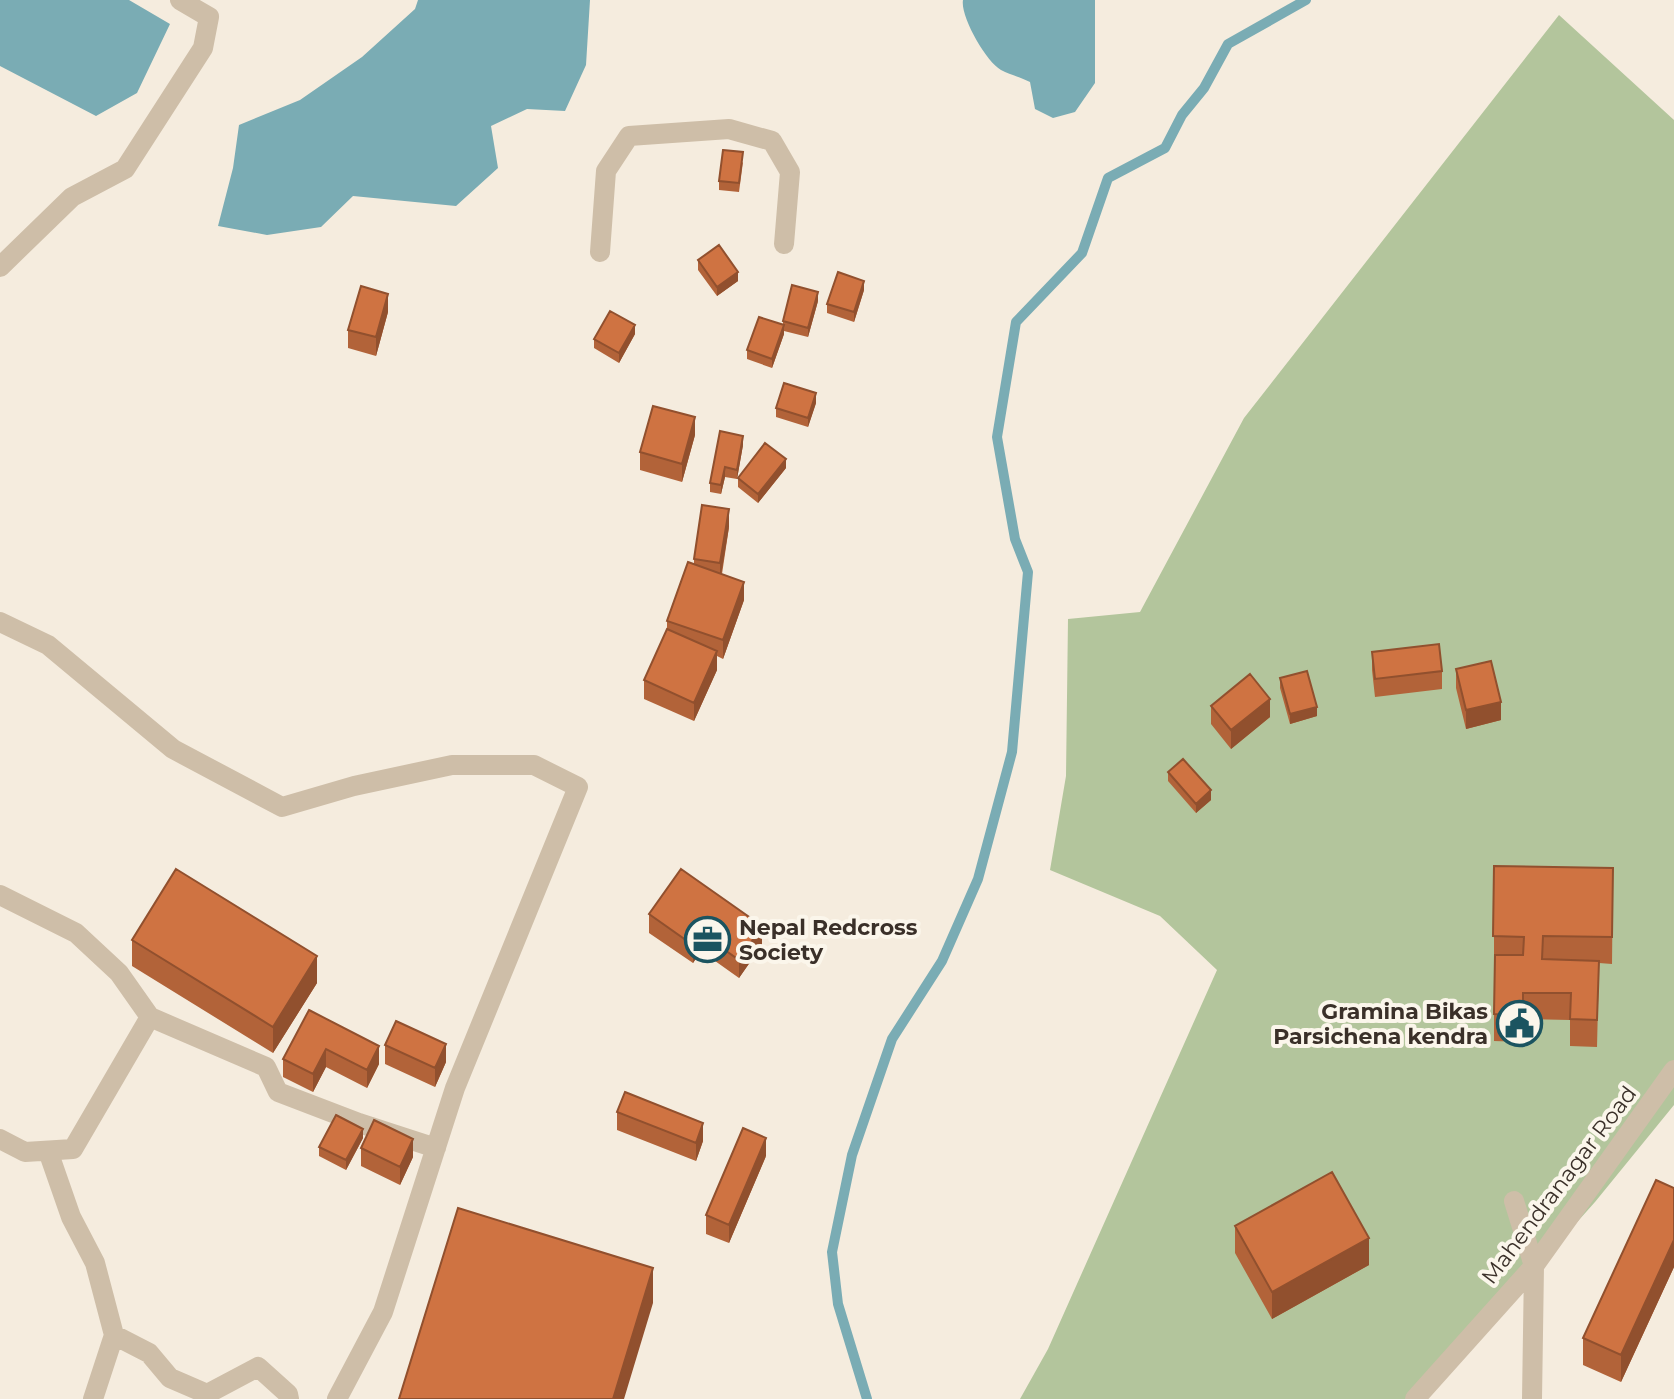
<svg xmlns="http://www.w3.org/2000/svg" width="1674" height="1399" viewBox="0 0 1674 1399" font-family="Montserrat,sans-serif">
<style>
.green{fill:#b3c59c}
.water{fill:#7aacb4}
.lines{fill:none;stroke-linecap:round;stroke-linejoin:round}
.stream{stroke:#7aacb4;stroke-width:10}
.minor{stroke:#cebea8;stroke-width:20}
.wall{fill:#b26339}
.shaded-wall{fill:#91502e}
.building{fill:#cf7342;stroke:#91502e;stroke-width:2}
.labels{text-anchor:middle;dominant-baseline:central;stroke-width:8;stroke-linejoin:round;paint-order:stroke}
.poi-label{font-size:22px;font-weight:bold;fill:#3a3029;stroke:#fbf6eb;text-anchor:start}
.street-label{font-size:22px;fill:#3a3029;stroke:#fbf6eb}
</style>
<rect width="100%" height="100%" fill="#f5ecde"/>
<!-- green -->
<path class="green" d="M1559,15L1674,120V1105L1595,1202L1419,1399H1020L1048,1349L1217,970L1160,916L1050,870L1066,776L1068,619L1140,612L1244,418Z"/>
<!-- water -->
<path class="water" d="M0,0H129L170,24L137,93L96,116L0,66Z
M418,0H590L586,65L565,111L527,109L491,126L498,168L456,206L353,196L321,227L267,235L218,226L233,168L239,125L300,100L362,57L415,9Z
M963,0H1095V83L1075,112L1053,118L1035,109L1030,82C1021,77 1010,75 1001,70C986,62 960,16 963,0Z"/>
<g class="lines">
<!-- stream -->
<path class="stream" d="M867,1399L838,1304L832,1252L852,1155L892,1039L942,961L978,879L1012,752L1028,572L1015,539L997,437L1016,322L1082,253L1108,178L1165,148L1182,115L1204,88L1228,44L1306,0"/>
<!-- minor -->
<path class="minor" d="M600,252L606,171L629,136L729,129L772,141L790,172L784,244
M0,267L72,197L125,169L203,48L209,17L180,0
M0,622L48,645L173,749L282,807L354,786L452,765H534L578,787L455,1088L383,1312L337,1399
M0,895L76,933L119,973L150,1017L266,1067L278,1092L359,1123L436,1148
M0,1139L25,1152L73,1149L150,1017
M48,1151L71,1217L95,1263L114,1335L93,1399
M1514,1201L1534,1266L1532,1399
M114,1335L149,1353L170,1378L207,1394L258,1367L288,1394L289,1399
M1415,1399L1534,1266L1674,1070"/>
</g>
<!-- wall -->
<path class="wall" d="M743,162L739,192L719,190V181Z
M698,260L738,281L717,296L698,270Z
M864,290L854,322L827,313V304Z
M818,301L808,337L784,331V334L772,368L747,359V350L783,325V321Z
M388,312L376,356L348,348V330Z
M635,334L619,363L594,348V339Z
M816,403L808,427L776,417V408Z
M695,435L682,482L640,470V452Z
M743,445L737,479L725,477L721,494L710,492V483Z
M786,468L758,503L738,487V478Z
M729,527L722,574L744,600L723,659L717,656V670L694,721L644,699V680L667,629V621L694,564V559Z
M1372,652L1442,671V689L1375,697L1372,670Z
M1456,669L1501,720L1466,729L1456,688Z
M1280,678L1317,716L1290,724L1280,688Z
M1211,706L1270,717L1231,749L1211,724Z
M1168,772L1211,800L1196,813L1168,781Z
M1494,866L1613,868L1612,964L1599,963L1597,1047L1570,1046V1020L1523,1019V1042L1494,1041Z
M649,914L762,945L739,978L701,951L693,963L649,933Z
M132,940L317,983L273,1053L132,966Z
M309,1010L379,1064L367,1088L326,1067L313,1092L283,1077V1059Z
M385,1045L446,1062L435,1087L385,1064Z
M617,1112L703,1141L696,1161L617,1130Z
M363,1138L346,1170L319,1156V1147Z
M361,1148L413,1157L400,1185L361,1166Z
M766,1156L729,1243L706,1234V1215Z
M1674,1188V1267L1621,1382L1583,1365V1338Z
M1235,1226L1369,1265L1272,1319L1235,1253Z"/>
<!-- shaded-wall -->
<path class="shaded-wall" d="M738,272V281L717,296V287Z
M864,281V290L854,322V312Z
M818,292V301L808,337V328Z
M388,294V312L376,356V337Z
M635,325V334L619,363V353Z
M784,325V334L772,368V359Z
M816,393V403L808,427V418Z
M695,417V435L682,482V464Z
M743,436V445L737,479V470Z
M786,459V468L758,503V494Z
M725,467V477L721,494V485Z
M729,509V527L720,581V563Z
M744,582V600L723,659V640Z
M717,651V670L694,721V703Z
M1270,699V717L1231,749V730Z
M1501,702V720L1466,729V710Z
M1317,707V716L1290,724V714Z
M1211,790V800L1196,813V804Z
M762,926V945L739,978V960Z
M701,933V951L693,963V945Z
M317,956V983L273,1053V1027Z
M446,1044V1062L435,1087V1068Z
M379,1046V1064L367,1088V1070Z
M326,1049V1067L313,1092V1074Z
M703,1123V1141L696,1161V1143Z
M363,1129V1138L346,1170V1160Z
M766,1138V1156L729,1243V1225Z
M413,1139V1157L400,1185V1167Z
M1369,1238V1265L1272,1319V1292Z
M1674,1240V1267L1621,1382V1355Z
M653,1268V1303L624,1399H613Z"/>
<!-- building -->
<path class="building" d="M723,150L743,152L739,183L719,181Z
M719,245L738,272L717,287L698,260Z
M838,272L864,281L854,312L827,304Z
M792,285L818,292L808,328L783,321Z
M361,286L388,294L376,337L348,330Z
M610,311L635,325L619,353L594,339Z
M759,317L784,325L772,359L747,350Z
M784,383L816,393L808,418L776,408Z
M653,406L695,417L682,464L640,452Z
M720,431L743,436L737,470L725,467L721,485L710,483Z
M765,443L786,459L758,494L738,478Z
M702,505L729,509L720,563L694,559Z
M688,562L744,582L723,640L667,621Z
M667,629L717,651L694,703L644,680Z
M1439,644L1442,671L1375,679L1372,652Z
M1491,661L1501,702L1466,710L1456,669Z
M1307,671L1317,707L1290,714L1280,678Z
M1250,674L1270,699L1231,730L1211,706Z
M1183,759L1211,790L1196,804L1168,772Z
M1494,866L1613,868L1612,937L1543,936L1542,959L1599,961L1597,1020L1570,1019L1571,993H1523V1015L1494,1014L1495,955H1523L1524,937L1493,936Z
M176,869L317,956L273,1027L132,940Z
M681,869L762,926L739,960L701,933L693,945L649,914Z
M309,1010L379,1046L367,1070L326,1049L313,1074L283,1059Z
M396,1021L446,1044L435,1068L385,1045Z
M625,1092L703,1123L696,1143L617,1112Z
M336,1115L363,1129L346,1160L319,1147Z
M374,1120L413,1139L400,1167L361,1148Z
M743,1128L766,1138L729,1225L706,1215Z
M1332,1172L1369,1238L1272,1292L1235,1226Z
M1656,1180L1674,1188V1240L1621,1355L1583,1338Z
M458,1208L653,1268L613,1399H399Z"/>
<!-- icons -->
<defs>
<symbol id="office-ring" viewBox="-11 -11 22 22"><circle r="9.5" fill="#fbf6eb" stroke="#1b5460" stroke-width="1.5"/><path d="M-6-3h4V-5.5h4V-3h4V5H-6ZM-1-4.5V-3h2v-1.5ZM-6 0V1H6V0Z" fill="#1b5460"/></symbol>
<symbol id="civic-ring" viewBox="-11 -11 22 22"><circle r="9.5" fill="#fbf6eb" stroke="#1b5460" stroke-width="1.5"/><path d="M-.6-6.5H3V-4.5H.6V-3L4-1V1h2V6H-6V1h2V-1L-.6-3ZM-1.2 2.5V6h2.4V2.5Z" fill="#1b5460"/></symbol>
</defs>
<g fill-rule="evenodd">
<use href="#office-ring" x="682" y="914" width="51" height="51"/>
<use href="#civic-ring" x="1494" y="998" width="51" height="51"/>
</g>
<g class="labels">
<!-- poi labels -->
<g class="poi-label">
<text x="739" y="927">Nepal Redcross<tspan x="739" dy="25">Society</tspan></text>
<text x="1488" y="1011" text-anchor="end">Gramina Bikas<tspan x="1488" dy="25">Parsichena kendra</tspan></text>
</g>
<!-- street labels -->
<g class="street-label">
<text transform="translate(1559 1185) rotate(-53)">Mahendranagar Road</text>
</g>
</g>
</svg>
